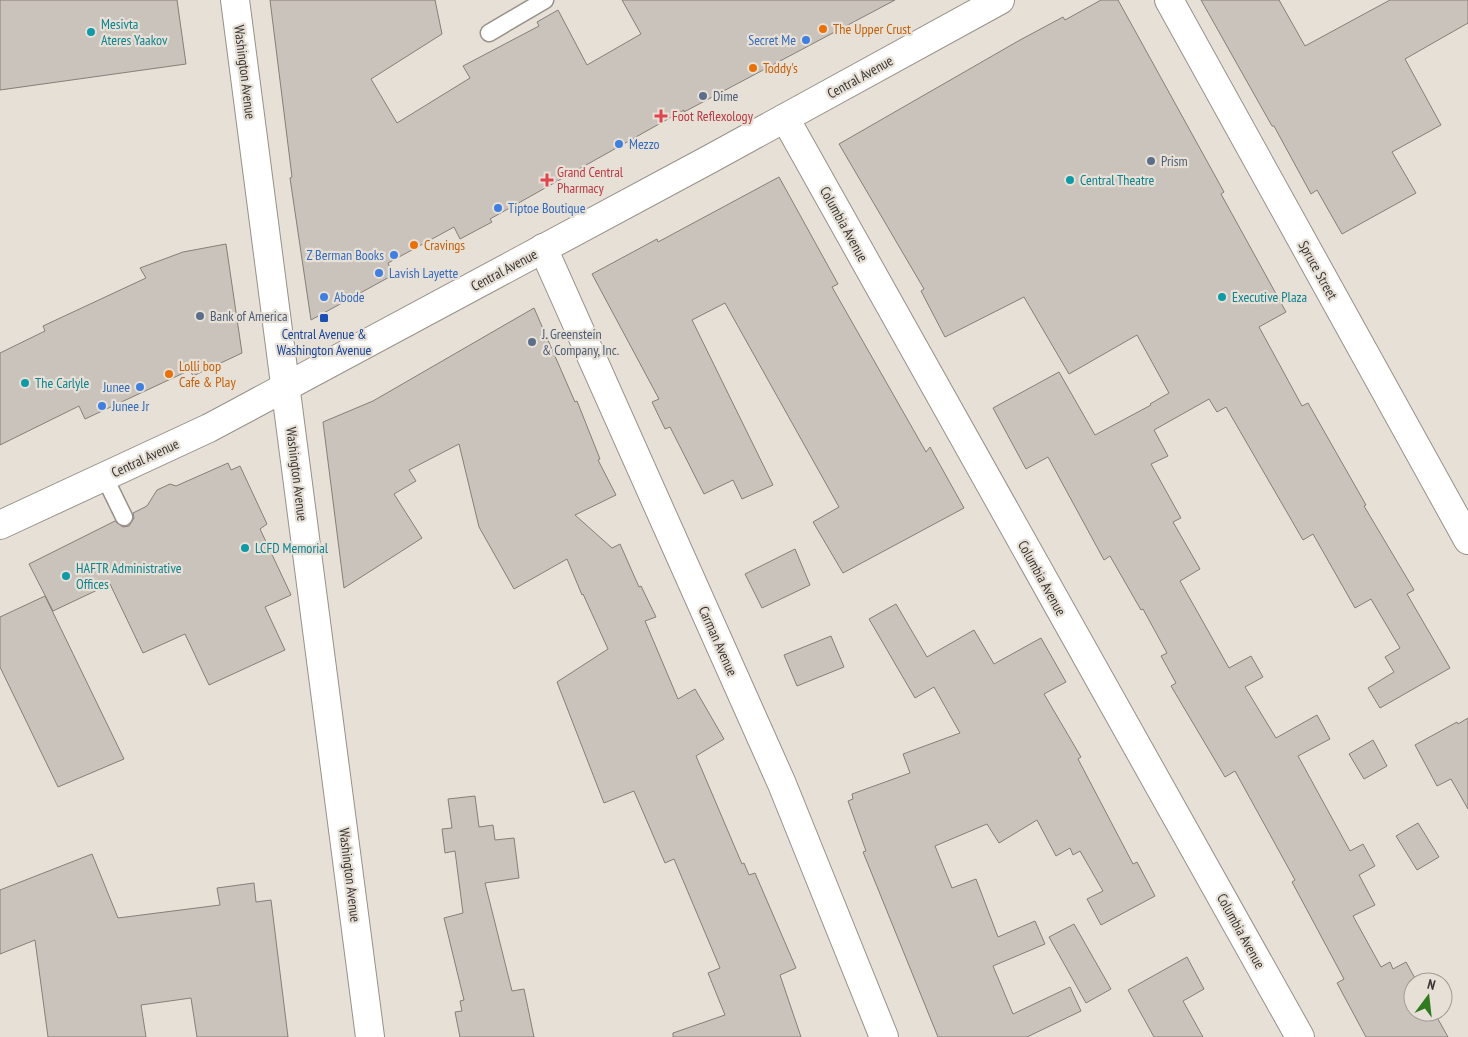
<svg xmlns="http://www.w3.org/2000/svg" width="1468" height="1037" viewBox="0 0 1468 1037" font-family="'PT Sans Narrow',sans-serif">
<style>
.building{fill:#cac3bb;stroke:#857f77}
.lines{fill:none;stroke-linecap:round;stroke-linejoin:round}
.lane-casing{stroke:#989189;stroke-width:19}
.street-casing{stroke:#989189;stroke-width:30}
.secondary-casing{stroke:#989189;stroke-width:30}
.lane{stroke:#fff;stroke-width:16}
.street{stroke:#fff;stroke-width:28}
.secondary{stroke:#fff;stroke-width:28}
.food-dot{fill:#e8710a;stroke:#e7e0d7;stroke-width:2}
.culture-dot{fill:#0f9aa8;stroke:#e7e0d7;stroke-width:2}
.shop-dot{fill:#3f7fe0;stroke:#e7e0d7;stroke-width:2}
.service-dot{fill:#5c6f8a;stroke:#e7e0d7;stroke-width:2}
.health-dot{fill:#e0444e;stroke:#e7e0d7;stroke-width:2}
.transit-dot{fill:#1a4fb4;stroke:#e7e0d7;stroke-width:2}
.labels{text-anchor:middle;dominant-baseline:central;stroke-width:4.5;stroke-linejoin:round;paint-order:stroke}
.culture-label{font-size:14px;fill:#0d838f;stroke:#e7e0d7;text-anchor:start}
.food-label{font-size:14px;fill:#c56008;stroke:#e7e0d7;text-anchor:start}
.shop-label{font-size:14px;fill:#366cbe;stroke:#e7e0d7;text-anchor:start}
.street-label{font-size:14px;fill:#393633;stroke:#e7e0d7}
.service-label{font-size:14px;fill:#4e5e75;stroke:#e7e0d7;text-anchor:start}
.health-label{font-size:14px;fill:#be3a42;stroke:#e7e0d7;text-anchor:start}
.transit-label{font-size:14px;fill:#164399;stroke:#e7e0d7}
</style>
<rect width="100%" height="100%" fill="#e7e0d7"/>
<!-- building -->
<path class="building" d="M0,0H177L186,64L0,90Z
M270,0H435L442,34L371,79L397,123L470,78L463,66L539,26L537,22L558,10L587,65L641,34L622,0H895L684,112V110L490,219L492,222L460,239L454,227L388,263L393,275L311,320L290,178L292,177Z
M1101,0H1118L1224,192L1221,194L1286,312L1259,327L1302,406L1308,403L1366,505L1364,506L1414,590L1407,594L1450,668L1380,708L1368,688L1394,672L1385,657L1400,648L1371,599L1355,608L1313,534L1303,540L1226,407L1217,412L1209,399L1154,430L1168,456L1151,464L1181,518L1173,522L1200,569L1180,581L1229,668L1251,656L1263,677L1245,687L1276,738L1317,715L1330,739L1298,756L1350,851L1363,844L1375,866L1359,875L1375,905L1353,916L1381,967L1390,962L1393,969L1406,962L1417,982H1413V1012H1434L1448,1037H1366L1337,983L1344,979L1292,882L1295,880L1235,771L1225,777L1171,686L1176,683L1161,656L1167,653L1143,609L1141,610L1110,556L1104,560L1048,457L1026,469L993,408L1059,372L1095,435L1151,405L1150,404L1169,393L1137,335L1069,374L1024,297L945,337L921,291L924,289L839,144L1020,40L1063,17L1065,20Z
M1201,0H1279L1305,46L1390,0H1468V23L1405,59L1441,125L1392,152L1416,193L1342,234L1317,190L1311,194L1274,126H1272Z
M779,177L838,284L832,287L926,452L930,447L964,508L843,573L813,522L839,507L725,303L692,320L773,485L742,499L733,480L704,494L670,427L665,429L652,402L659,399L592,274L657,239L658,242Z
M226,244L242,353L193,376L190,370L85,419L79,406L0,445V353L45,331L43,326L146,278L140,268L183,252Z
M534,308L575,402L577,401L600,459L598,460L616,495L575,515L612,548L620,544L639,587L641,586L656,617L645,621L678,699L695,689L724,739L696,756L742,864L744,863L749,875L755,873L796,968L780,975L801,1037H673V1033L725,1015L708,973L720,968L674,859L665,863L634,791L604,803L557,682L608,649L583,594L582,595L567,559L514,589L479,527L459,444L409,470L416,481L394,494L422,538L344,588L323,422L373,401Z
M228,463L231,470L240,466L267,524L260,529L291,595L265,607L285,650L209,685L185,634L143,653L110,584L53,611L29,564L115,521L123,527L129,526L134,518L133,513L147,506L157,490L170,484L176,486Z
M795,549L810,585L762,608L745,574Z
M45,596L124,759L58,787L0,667V617Z
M896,604L927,657L974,630L994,664L1041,638L1066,682L1044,694L1081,757L1078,759L1133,864L1137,862L1155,896L1101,925L1087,899L1103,891L1080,851L1073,855L1070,848L1056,856L1037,820L999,843L987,824L935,846L952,888L976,879L998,937L1035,921L1045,944L993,966L1013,1014L1070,987L1081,1011L1027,1037H938L863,852L866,851L848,801L853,799L852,794L910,773L903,754L960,733L934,687L915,698L869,619Z
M831,636L844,667L797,686L784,655Z
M1468,718V809L1451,779L1437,786L1415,745L1457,722L1458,724Z
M1373,740L1387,766L1364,779L1349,754Z
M475,796L479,827L493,825L495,840L514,838L519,878L485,883L512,991L524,989L534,1037H460L455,1012L462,1011L460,1001L464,1000L444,918L463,913L455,851L445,853L442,829L452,828L448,799Z
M1418,823L1439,857L1417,870L1396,836Z
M92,854L118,918L220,905L217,888L254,883L256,902L271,900L288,1037H197L191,998L141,1005L146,1037H48L35,940L0,954V890Z
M1074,924L1111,989L1086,1003L1049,937Z
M1187,957L1204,989L1183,1001L1203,1037H1154L1128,990Z"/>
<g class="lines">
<defs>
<path id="lane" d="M489,33L545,0
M104,476L124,517"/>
<path id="street" d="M235,0L370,1037
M1169,0L1468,540
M785,118L1300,1037
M543,248L782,784L884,1037"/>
<path id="secondary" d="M0,525L209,428L239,412L710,159L1000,0"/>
</defs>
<!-- lane casing -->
<use href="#lane" class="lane-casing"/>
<!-- street casing -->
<use href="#street" class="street-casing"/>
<!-- secondary casing -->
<use href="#secondary" class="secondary-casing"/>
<!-- lane -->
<use href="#lane" class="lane"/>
<!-- street -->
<use href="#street" class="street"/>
<!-- secondary -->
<use href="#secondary" class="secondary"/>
</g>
<!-- markers -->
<g class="food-dot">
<circle cx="823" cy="29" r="5"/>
<circle cx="753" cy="68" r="5"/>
<circle cx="414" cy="245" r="5"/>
<circle cx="169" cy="374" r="5"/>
</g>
<g class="culture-dot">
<circle cx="91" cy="32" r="5"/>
<circle cx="1070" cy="180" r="5"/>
<circle cx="1222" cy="297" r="5"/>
<circle cx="25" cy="383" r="5"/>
<circle cx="245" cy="548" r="5"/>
<circle cx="66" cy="576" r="5"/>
</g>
<g class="shop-dot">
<circle cx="806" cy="40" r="5"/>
<circle cx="619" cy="144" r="5"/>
<circle cx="498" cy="208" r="5"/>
<circle cx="394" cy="255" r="5"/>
<circle cx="379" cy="273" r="5"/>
<circle cx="324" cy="297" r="5"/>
<circle cx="140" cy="387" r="5"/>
<circle cx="102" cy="406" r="5"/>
</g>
<g class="service-dot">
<circle cx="703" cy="96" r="5"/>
<circle cx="1151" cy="161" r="5"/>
<circle cx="200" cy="316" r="5"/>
<circle cx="532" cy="342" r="5"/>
</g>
<g class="health-dot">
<path d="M658.5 108.5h5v5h5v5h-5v5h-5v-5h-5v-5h5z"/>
<path d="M544.5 172.5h5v5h5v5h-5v5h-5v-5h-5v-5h5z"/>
</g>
<rect class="transit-dot" x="319" y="313" width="10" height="10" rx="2.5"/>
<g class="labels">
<!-- culture labels -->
<g class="culture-label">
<text x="101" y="24">Mesivta<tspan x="101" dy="16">Ateres Yaakov</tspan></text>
<text x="1080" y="180">Central Theatre</text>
<text x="1232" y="297">Executive Plaza</text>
<text x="35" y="383">The Carlyle</text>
<text x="255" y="548">LCFD Memorial</text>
<text x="76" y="568">HAFTR Administrative<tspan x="76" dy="16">Offices</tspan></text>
</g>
<!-- food labels -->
<g class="food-label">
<text x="833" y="29">The Upper Crust</text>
<text x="763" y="68">Toddy's</text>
<text x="424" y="245">Cravings</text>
<text x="179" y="366">Lolli bop<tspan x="179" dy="16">Cafe &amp; Play</tspan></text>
</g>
<!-- shop labels -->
<g class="shop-label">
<text x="796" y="40" text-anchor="end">Secret Me</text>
<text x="629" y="144">Mezzo</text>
<text x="508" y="208">Tiptoe Boutique</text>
<text x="384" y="255" text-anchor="end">Z Berman Books</text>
<text x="389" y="273">Lavish Layette</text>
<text x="334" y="297">Abode</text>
<text x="130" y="387" text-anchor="end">Junee</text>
<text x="112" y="406">Junee Jr</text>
</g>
<!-- street labels -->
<g class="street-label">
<text transform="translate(245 72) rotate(83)">Washington Avenue</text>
<text transform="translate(860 77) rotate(-29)">Central Avenue</text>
<text transform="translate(844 224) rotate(61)">Columbia Avenue</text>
<text transform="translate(504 270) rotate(-28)">Central Avenue</text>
<text transform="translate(1318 270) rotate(61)">Spruce Street</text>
<text transform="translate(145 458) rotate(-25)">Central Avenue</text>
<text transform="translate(297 474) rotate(83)">Washington Avenue</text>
<text transform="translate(1042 578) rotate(61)">Columbia Avenue</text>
<text transform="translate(718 641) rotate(66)">Carman Avenue</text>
<text transform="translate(350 875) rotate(83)">Washington Avenue</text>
<text transform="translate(1241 931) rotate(61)">Columbia Avenue</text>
</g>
<!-- service labels -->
<g class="service-label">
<text x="713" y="96">Dime</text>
<text x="1161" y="161">Prism</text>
<text x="210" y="316">Bank of America</text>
<text x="542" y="334">J. Greenstein<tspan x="542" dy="16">&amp; Company, Inc.</tspan></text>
</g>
<!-- health labels -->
<g class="health-label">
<text x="672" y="116">Foot Reflexology</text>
<text x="557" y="172">Grand Central<tspan x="557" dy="16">Pharmacy</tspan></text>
</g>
<!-- transit labels -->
<g class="transit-label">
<text x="324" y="334">Central Avenue &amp;<tspan x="324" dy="16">Washington Avenue</tspan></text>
</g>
</g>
<!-- north arrow -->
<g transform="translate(1428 997) rotate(15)"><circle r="24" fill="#e7e0d7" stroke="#a19c95"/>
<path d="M0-4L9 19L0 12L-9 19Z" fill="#317a1f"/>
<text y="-8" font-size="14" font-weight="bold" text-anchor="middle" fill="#393633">N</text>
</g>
</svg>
